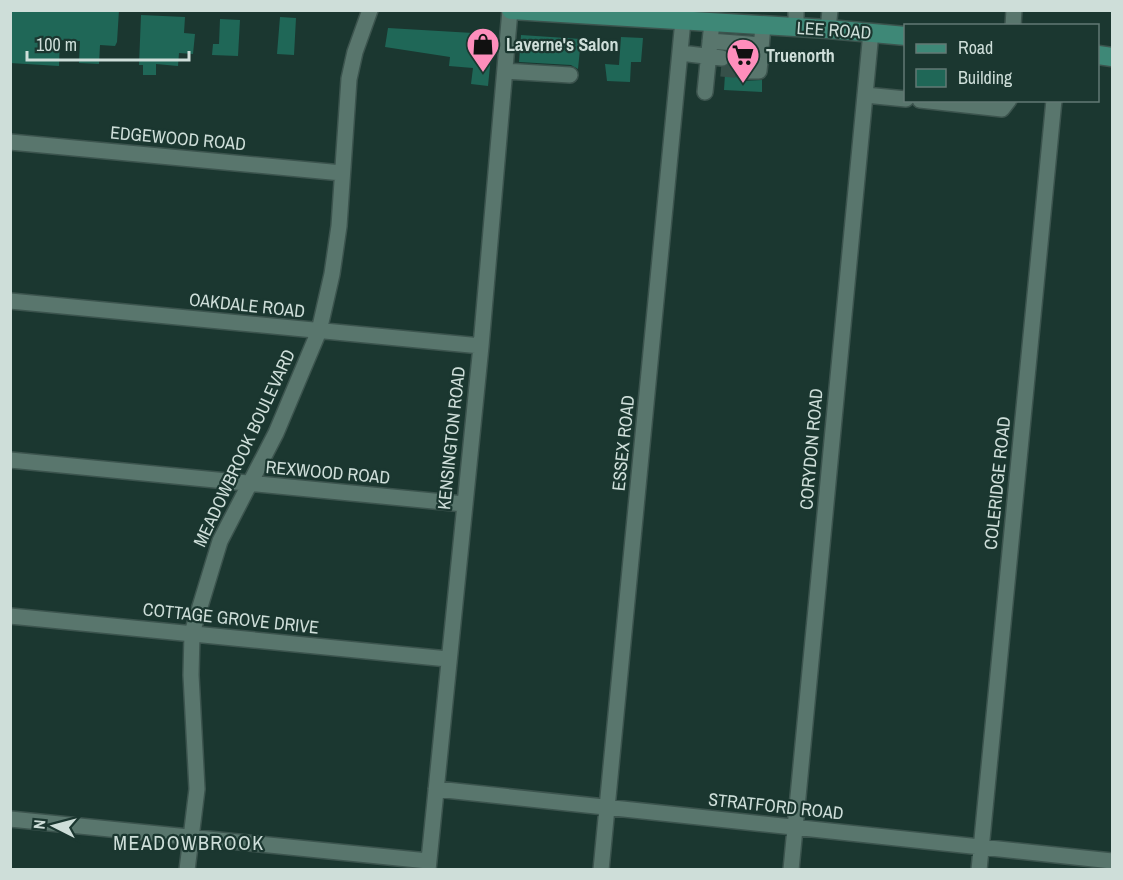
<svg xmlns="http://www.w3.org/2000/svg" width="1123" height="880" viewBox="0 0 1123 880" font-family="'Archivo Narrow',sans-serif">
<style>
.building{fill:#1f6757}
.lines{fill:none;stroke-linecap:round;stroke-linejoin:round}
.minor-tunnel{stroke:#365049;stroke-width:15;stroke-dasharray:15 8;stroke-linecap:butt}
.minor-casing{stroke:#3c544e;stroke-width:18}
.major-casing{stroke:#3c544e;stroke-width:21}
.minor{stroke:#59766d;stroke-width:15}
.major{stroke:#3e8877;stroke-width:18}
.labels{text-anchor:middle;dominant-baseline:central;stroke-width:4.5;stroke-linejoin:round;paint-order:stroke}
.street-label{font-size:18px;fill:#ceded9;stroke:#1b3730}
.poi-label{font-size:18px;font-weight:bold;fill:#ceded9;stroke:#1b3730;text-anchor:start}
.neighbourhood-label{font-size:20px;letter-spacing:1.5px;fill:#ceded9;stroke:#1b3730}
</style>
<rect width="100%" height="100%" fill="#1b3730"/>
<!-- building -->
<path class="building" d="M10,10H119L117,42L115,46L100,45L99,64L79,63L80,41L60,40L59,66L10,63Z
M141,15L185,17L184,33L195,34L193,54L179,53L178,66L156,64V75H143V65H139Z
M280,17L296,18L294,55L277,54Z
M220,19L240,20L238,56L212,55L213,44H219Z
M388,28L490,34L493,36L488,86L471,84L473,68L449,66L450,57L385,47Z
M521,35L581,39L578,69L571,65L519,62Z
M621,37L643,38L641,62H631L630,82L607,81L605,64L619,65Z
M730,52L737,53L735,76L742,81L762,80V92L724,90L725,74H721V68L730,63Z"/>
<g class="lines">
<!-- minor-tunnel -->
<path class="minor-tunnel" d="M722,58L744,59
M721,69L743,71"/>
<defs>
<path id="minor" d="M1013,26L1014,10
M796,27V10
M828,29L830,10
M710,41L761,45
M680,53L722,58
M744,59L760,61L763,25
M505,71L570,75
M743,71H759L760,61
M705,92L712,22
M865,95L906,99
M920,100L1002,109L1009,100
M10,142L342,173
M10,301L481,346
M10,460L464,504
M10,616L448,659
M436,789L1112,861
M10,819L428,861
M187,870L197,789L191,675L192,633L220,541L276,433L319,331L332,274L339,226L349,79L355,52L370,10
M428,870L481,346L510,10
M601,870L684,10
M791,870L871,32
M979,870L1054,100"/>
<path id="major" d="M511,10L828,29L906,36
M1098,55L1112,57"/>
</defs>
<!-- minor casing -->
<use href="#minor" class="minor-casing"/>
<!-- major casing -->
<use href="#major" class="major-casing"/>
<!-- minor -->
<use href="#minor" class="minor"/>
<!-- major -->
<use href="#major" class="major"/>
</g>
<!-- icons -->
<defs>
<symbol id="shop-pin" viewBox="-11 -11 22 30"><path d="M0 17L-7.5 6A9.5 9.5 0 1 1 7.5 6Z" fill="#fe8ebc" stroke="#1b3730"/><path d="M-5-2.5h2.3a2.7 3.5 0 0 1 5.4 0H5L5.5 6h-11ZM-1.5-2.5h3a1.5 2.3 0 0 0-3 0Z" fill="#111"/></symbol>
<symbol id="supermarket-pin" viewBox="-11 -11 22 30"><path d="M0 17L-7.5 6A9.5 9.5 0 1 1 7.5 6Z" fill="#fe8ebc" stroke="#1b3730"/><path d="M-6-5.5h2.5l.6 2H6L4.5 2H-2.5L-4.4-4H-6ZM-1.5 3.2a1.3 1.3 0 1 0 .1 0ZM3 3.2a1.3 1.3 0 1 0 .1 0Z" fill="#111"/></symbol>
</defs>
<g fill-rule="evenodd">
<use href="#shop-pin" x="464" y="25" width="38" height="52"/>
<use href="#supermarket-pin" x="724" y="36" width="38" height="52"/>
</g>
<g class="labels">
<!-- street labels -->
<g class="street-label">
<text transform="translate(834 30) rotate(4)">LEE ROAD</text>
<text transform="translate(178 138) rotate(5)">EDGEWOOD ROAD</text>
<text transform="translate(247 305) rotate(6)">OAKDALE ROAD</text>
<text transform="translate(451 438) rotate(-84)">KENSINGTON ROAD</text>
<text transform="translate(623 443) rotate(-84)">ESSEX ROAD</text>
<text transform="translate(244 448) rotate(-65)">MEADOWBROOK BOULEVARD</text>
<text transform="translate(811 449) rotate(-85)">CORYDON ROAD</text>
<text transform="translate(328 472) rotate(5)">REXWOOD ROAD</text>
<text transform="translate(997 483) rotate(-84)">COLERIDGE ROAD</text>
<text transform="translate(231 618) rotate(6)">COTTAGE GROVE DRIVE</text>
<text transform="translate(776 806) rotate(6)">STRATFORD ROAD</text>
</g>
<!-- poi labels -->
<g class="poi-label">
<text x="506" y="44">Laverne's Salon</text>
<text x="766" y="55">Truenorth</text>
</g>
<!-- neighbourhood labels -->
<g class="neighbourhood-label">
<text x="189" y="842">MEADOWBROOK</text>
</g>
</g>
<!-- border -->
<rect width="1123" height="880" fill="none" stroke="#ceded9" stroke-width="24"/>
<!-- legend -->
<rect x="904" y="24" width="195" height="78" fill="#1b3730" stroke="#637a74" stroke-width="1.5"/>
<rect x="916" y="44" width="30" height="9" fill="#3e8877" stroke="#637a74" stroke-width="1.5"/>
<text x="958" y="54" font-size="18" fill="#ceded9">Road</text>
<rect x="916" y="69" width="30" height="18" fill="#1f6757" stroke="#637a74" stroke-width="1.5"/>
<text x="958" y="84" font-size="18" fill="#ceded9">Building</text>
<!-- north arrow -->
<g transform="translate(54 826) rotate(276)" stroke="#1b3730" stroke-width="4.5" paint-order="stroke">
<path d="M0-4.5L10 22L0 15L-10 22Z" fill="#ceded9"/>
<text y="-9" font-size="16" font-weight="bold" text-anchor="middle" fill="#ceded9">N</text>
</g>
<!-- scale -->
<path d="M27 51v9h162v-9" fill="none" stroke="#ceded9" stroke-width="3"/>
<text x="36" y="51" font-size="18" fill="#ceded9" stroke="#1b3730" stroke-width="4.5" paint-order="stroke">100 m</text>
</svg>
